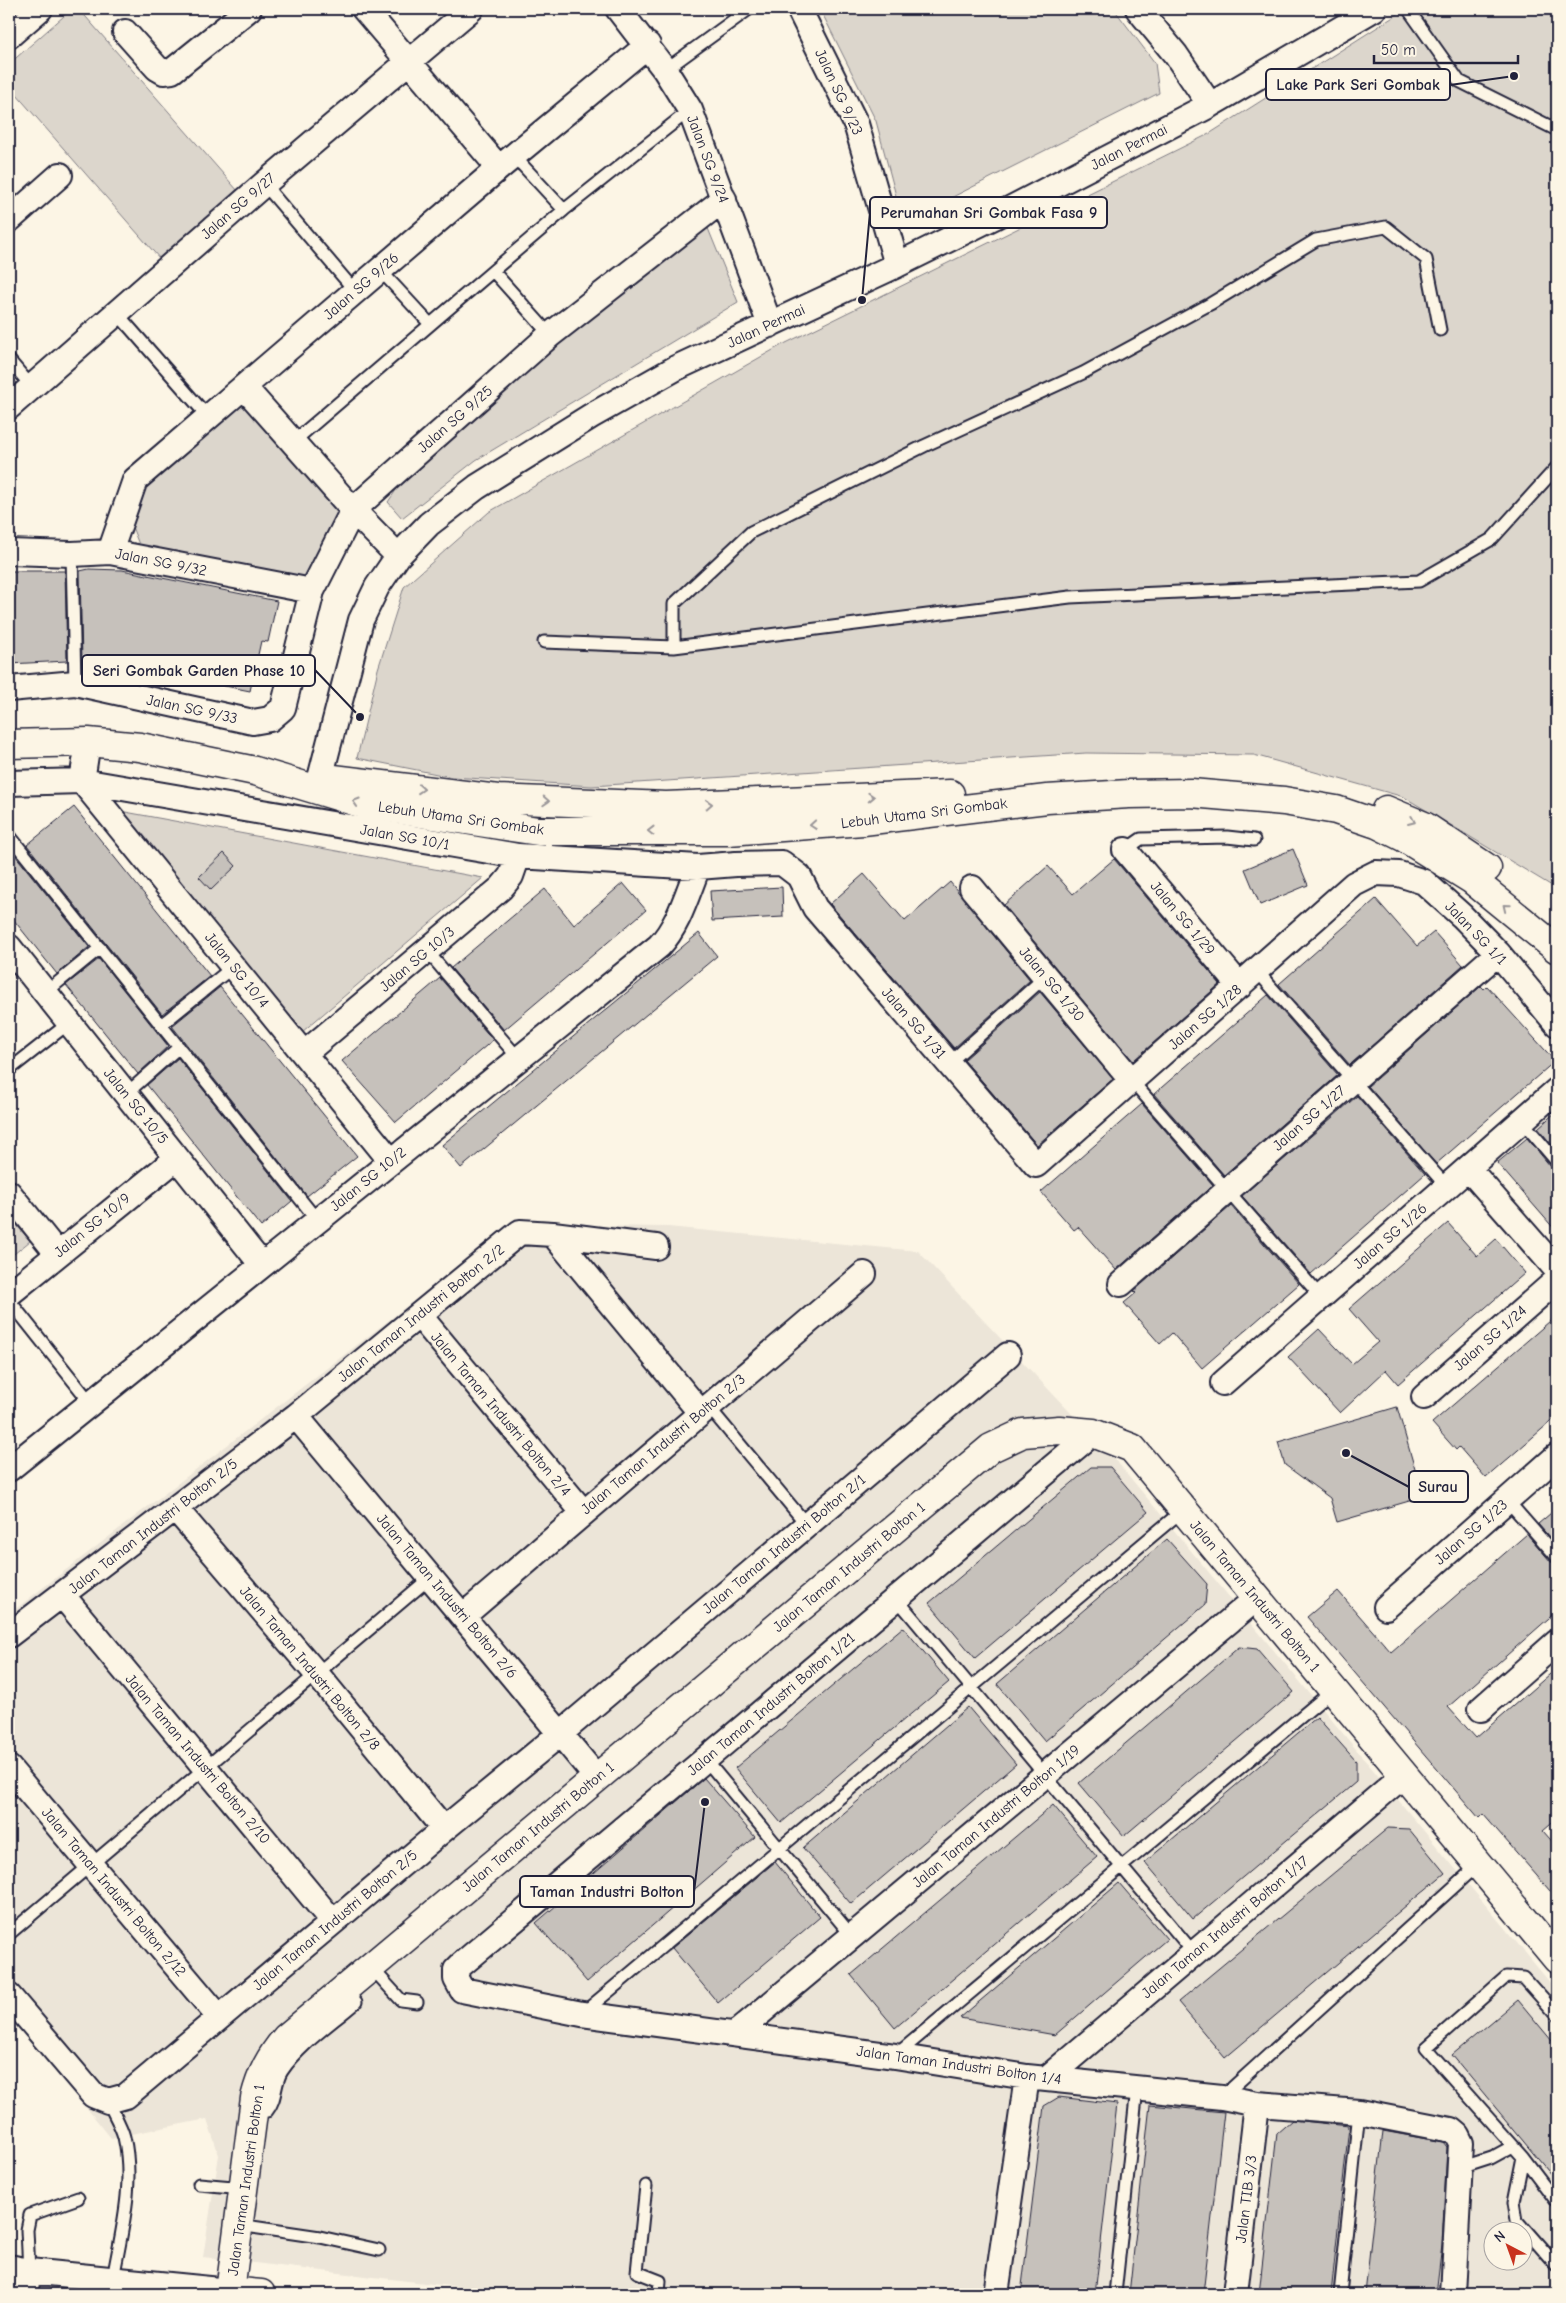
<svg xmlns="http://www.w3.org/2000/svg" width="1566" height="2303" viewBox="0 0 1566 2303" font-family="'Comic Neue',sans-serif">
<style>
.built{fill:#ece5d8;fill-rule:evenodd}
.green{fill:#dcd6cc;stroke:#7f7c84}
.building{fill:#c6c1bb;stroke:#22223b}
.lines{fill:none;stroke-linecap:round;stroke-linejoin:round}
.lane-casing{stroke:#22223b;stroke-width:15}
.street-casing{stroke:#22223b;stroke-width:28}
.secondary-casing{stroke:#22223b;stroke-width:31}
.lane{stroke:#fcf5e5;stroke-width:11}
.street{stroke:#fcf5e5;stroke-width:24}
.secondary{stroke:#fcf5e5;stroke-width:28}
.oneway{stroke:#9a9698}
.labels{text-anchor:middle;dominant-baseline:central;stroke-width:4;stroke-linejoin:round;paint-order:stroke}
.street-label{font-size:15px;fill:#22223b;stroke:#fcf5e5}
.leader{fill:none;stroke:#22223b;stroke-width:2}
.callout-dot{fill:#22223b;stroke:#fcf5e5;stroke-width:2}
.callout{fill:#fcf5e5;stroke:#22223b;stroke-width:2}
.callout-label{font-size:16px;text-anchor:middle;font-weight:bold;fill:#22223b}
</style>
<rect width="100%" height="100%" fill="#fcf5e5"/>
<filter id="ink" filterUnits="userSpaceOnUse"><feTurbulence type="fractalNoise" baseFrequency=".02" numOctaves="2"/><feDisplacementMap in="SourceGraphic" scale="10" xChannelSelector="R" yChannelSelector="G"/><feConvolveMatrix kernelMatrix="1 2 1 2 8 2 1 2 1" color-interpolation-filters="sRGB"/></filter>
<g filter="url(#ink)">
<!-- built -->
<path class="built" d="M1557,1098V1152L1531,1121Z
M512,1225L668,1227L918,1251L1118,1463L1557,1991V2294H518L203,2257L219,2155L207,2119L111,2138L9,2012V1614ZM1494,2230H1524V2260H1494Z"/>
<!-- green -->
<path class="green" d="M72,9H79L238,191L160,259L9,86V64Z
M820,9H1114L1155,63L1159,93L903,222L876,121Z
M1406,9H1557V889L1404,797L1254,755L1086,753L592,786L452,777L357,758L378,669L404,587L489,512L780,346L1209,134Z
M705,221L738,302L476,460L402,518L388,502L413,465Z
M244,400L345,512L308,580L140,547L132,527L147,485Z
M120,811L483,878L302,1032Z
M9,1216L30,1241L9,1258Z"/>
<!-- building -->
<path class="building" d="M89,569L122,570L277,601L268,642L261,641L250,691L100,661L82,662L80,571Z
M9,571H65L67,661L9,664Z
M74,807L210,976L162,1014L27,845Z
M1293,849L1308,885L1260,905L1245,869Z
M224,853L236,866L211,890L199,877Z
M15,855L89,947L57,974L9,914V860Z
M1114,859L1220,984L1133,1061L1004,905L1048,866L1073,894Z
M864,874L905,921L950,882L1030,980L954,1048L830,904Z
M623,883L646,910L504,1030L451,968L545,889L574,925Z
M782,887L783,917L712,921L710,891Z
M1376,899L1417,946L1434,932L1463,965L1350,1065L1279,984Z
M699,933L717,956L461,1168L442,1145Z
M99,959L168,1046L138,1074L66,985Z
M440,978L493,1040L396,1122L342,1061Z
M1481,986L1484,989L1487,986L1555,1061L1436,1164L1368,1086Z
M220,987L357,1156L307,1196L172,1026Z
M1040,992L1113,1079L1037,1145L964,1060Z
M1268,995L1338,1075L1224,1175L1154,1094Z
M178,1058L292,1201L261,1227L147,1085Z
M1357,1096L1425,1174L1311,1274L1242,1196Z
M1142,1104L1213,1185L1116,1270L1078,1227L1074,1230L1041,1192Z
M1557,1111V1151L1538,1128Z
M1527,1138L1551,1167L1557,1169V1232L1497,1163Z
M1231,1206L1299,1284L1202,1368L1172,1333L1160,1344L1124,1303L1136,1293L1134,1291Z
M1448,1223L1477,1256L1496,1239L1525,1273L1398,1384L1386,1370L1340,1413L1288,1357L1319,1329L1352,1364L1378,1342L1349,1309Z
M1557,1315V1416L1486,1478L1459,1447L1456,1450L1432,1423Z
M1397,1407L1423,1497L1337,1522L1330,1498L1285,1465L1278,1442Z
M1091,1467H1110L1148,1512L975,1658L929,1603Z
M1557,1508V1546L1538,1524Z
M1527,1534L1551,1562L1557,1564V1611L1448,1707L1476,1738L1557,1668V1819L1543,1831L1557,1847V1899L1483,1814L1479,1818L1307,1617L1338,1591L1391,1652Z
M1167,1539L1207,1584L1205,1605L1045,1741L997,1684Z
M903,1627L949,1682L781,1823L735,1768Z
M1239,1647L1257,1649L1294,1692L1124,1836L1079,1783Z
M968,1707L1016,1764L851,1904L803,1848Z
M1317,1717L1356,1761V1782L1193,1919L1145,1862Z
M704,1778L755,1837L587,1982L536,1923Z
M1053,1805L1097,1857L895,2028L851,1975Z
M1388,1828L1409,1829L1445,1873L1225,2058L1178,2002Z
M775,1862L820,1917L718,2003L672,1948Z
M1119,1883L1167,1939L1055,2035L960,2018Z
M1518,2000L1557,2047V2182L1452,2055Z
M1059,2097L1117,2104L1095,2294H1021L1044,2106Z
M1150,2105L1224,2112L1203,2294H1129Z
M1292,2120L1349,2126L1331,2294H1259L1277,2133Z
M1383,2131L1443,2142L1447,2147L1442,2244L1436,2294H1365Z"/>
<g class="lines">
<defs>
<path id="lane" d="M1408,9L1459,81L1557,130
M665,70L749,9
M514,156L564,210
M264,184L355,291
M380,270L430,324
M493,271L550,335
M116,312L208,417
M1440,330L1426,259L1386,227L1316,240L1210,304L1083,373L924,446L751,532L674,604V647L1070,597L1419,581L1492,539L1557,467
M9,360L32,387
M293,442L564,210L690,110
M72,554L75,683
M544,642L674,647
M9,835L317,1220
M1125,850L1141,839L1227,837L1254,840
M427,951L519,1059
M1257,971L1447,1187
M45,993L100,948
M161,1025L234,966
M949,1063L1046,976
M9,1070L69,1023
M1132,1081L1321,1297
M126,1094L179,1047
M1522,1121L1557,1162
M9,1300L90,1402
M708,1406L807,1525
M1507,1500L1557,1557
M897,1599L1194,1953
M705,1759L852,1936
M9,1934L431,1577
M371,1967L401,2000L417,2002
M583,2013L1183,1510
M1557,2015L1524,1978L1506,1977L1426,2048L1523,2157L1557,2202
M896,2055L1333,1690
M1222,2097L1478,1865
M108,2101C113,2113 121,2125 124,2137C135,2184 121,2233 113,2279
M254,2112L267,2111C277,2099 274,2083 282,2071C300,2044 331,2024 356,2002L345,1988
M1523,2157L1514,2202L1517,2220L1557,2266
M1460,2168L1491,2158L1513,2146
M199,2184L244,2188
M646,2186L637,2272L660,2281L659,2294
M239,2225L320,2237L379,2250
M29,2271L27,2230L30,2215L78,2198
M1115,2294L1137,2088
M1340,2294L1359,2112"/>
<path id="street" d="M364,9L499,168
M618,9L665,70L690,110L770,325
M799,9L856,124L897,265
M1138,9L1176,55L1210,105
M125,32L157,68L164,72L172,71L249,9
M9,36L40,9
M9,220L60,175
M244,387L353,510L398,556
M9,407L264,184L471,9
M9,552L72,554L110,552L312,591
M110,552L135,480L499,168L648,45
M9,689L75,683L253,722L270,719L283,708L312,591L353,510L550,335L724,199
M88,742L82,781L391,1161
M9,783L82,781L518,856L698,867L736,864L782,863L799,876L815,908L1036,1165L1354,884L1376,873L1399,874L1424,882L1462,916L1498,953L1557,1024
M317,790L361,620L377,587L398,556L429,524L477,487L591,416L676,368L897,265L994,217L1210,105L1374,9
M1125,850L1240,986
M972,888L1132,1081
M9,947L262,1265
M305,1053L501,888L511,876L518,856
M1468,1168L1557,1270
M9,1193L57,1253
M553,1234L700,1412
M1121,1284L1498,953
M9,1294L177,1158
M419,1315L583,1512
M1223,1383L1557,1090
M1424,1397L1557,1280
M296,1416L597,1778
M1093,1433L462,1964L456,1970V1979L462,1990L582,2014L895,2056L1027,2077L1222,2097L1257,2104L1359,2112L1451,2130L1457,2135L1461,2143L1453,2294
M9,1469L659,946C679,925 687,894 698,867
M175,1508L316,1673L444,1829
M63,1596L333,1922
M1386,1607L1557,1456
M463,1616L864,1274
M9,1635L296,1416L520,1232L553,1234L656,1247
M1481,1709L1557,1642
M9,1768L219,2017
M9,1996L93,2095L108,2101L126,2096L444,1829L561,1733L1008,1355
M735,2034L1257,1598
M1046,2079L1404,1775
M9,2267L29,2271L230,2291
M25,2294L29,2271
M996,2294L1027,2077
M1235,2294L1257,2104"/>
<path id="secondary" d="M9,744L88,742L140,747L255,771L367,805L538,831H728L863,821L1047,799L1129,794L1191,793L1284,801L1336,810L1377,824L1405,838L1471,879L1557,949
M325,778L498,799L666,806L950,794
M1386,810L1424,826L1487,868
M261,2294L230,2291L255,2098C261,2074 270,2057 286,2038L991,1448L1023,1433L1059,1430L1093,1433L1132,1448L1557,1959"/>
</defs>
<!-- lane casing -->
<use href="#lane" class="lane-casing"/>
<!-- street casing -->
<use href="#street" class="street-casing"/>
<!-- secondary casing -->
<use href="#secondary" class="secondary-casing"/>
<!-- lane -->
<use href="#lane" class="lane"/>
<!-- street -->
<use href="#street" class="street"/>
<!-- secondary -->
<use href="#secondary" class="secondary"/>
</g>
<!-- one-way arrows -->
<defs><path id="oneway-chevron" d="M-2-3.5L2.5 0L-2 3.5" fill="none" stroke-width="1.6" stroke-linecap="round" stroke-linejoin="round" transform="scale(1.25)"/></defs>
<g class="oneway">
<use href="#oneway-chevron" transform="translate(421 789) rotate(5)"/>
<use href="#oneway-chevron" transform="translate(871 797) rotate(-2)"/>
<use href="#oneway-chevron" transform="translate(546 801) rotate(3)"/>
<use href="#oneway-chevron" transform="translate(356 802) rotate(-163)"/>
<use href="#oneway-chevron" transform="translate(709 804) rotate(-3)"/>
<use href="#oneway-chevron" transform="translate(1412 821) rotate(23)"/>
<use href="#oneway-chevron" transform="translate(813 825) rotate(175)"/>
<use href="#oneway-chevron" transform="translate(651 831) rotate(-179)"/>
<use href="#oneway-chevron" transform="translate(1506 907) rotate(-141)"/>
</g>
</g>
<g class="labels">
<!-- street labels -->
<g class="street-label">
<text transform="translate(839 92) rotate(65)">Jalan SG 9/23</text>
<text transform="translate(1129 147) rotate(-27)">Jalan Permai</text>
<text transform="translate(708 159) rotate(69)">Jalan SG 9/24</text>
<text transform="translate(238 206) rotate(-41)">Jalan SG 9/27</text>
<text transform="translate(361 286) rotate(-41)">Jalan SG 9/26</text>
<text transform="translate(766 326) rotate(-25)">Jalan Permai</text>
<text transform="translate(455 419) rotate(-41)">Jalan SG 9/25</text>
<text transform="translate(161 562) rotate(11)">Jalan SG 9/32</text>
<text transform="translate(192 709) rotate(12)">Jalan SG 9/33</text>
<text transform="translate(924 813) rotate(-7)">Lebuh Utama Sri Gombak</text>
<text transform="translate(461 818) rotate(8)">Lebuh Utama Sri Gombak</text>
<text transform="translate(405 837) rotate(10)">Jalan SG 10/1</text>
<text transform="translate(1183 918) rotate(50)">Jalan SG 1/29</text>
<text transform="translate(1476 933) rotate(46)">Jalan SG 1/1</text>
<text transform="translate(417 959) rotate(-40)">Jalan SG 10/3</text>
<text transform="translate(237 970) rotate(51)">Jalan SG 10/4</text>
<text transform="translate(1052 984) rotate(50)">Jalan SG 1/30</text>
<text transform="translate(1205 1017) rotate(-41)">Jalan SG 1/28</text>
<text transform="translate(914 1023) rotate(49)">Jalan SG 1/31</text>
<text transform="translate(136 1106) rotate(51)">Jalan SG 10/5</text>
<text transform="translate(1309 1118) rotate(-41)">Jalan SG 1/27</text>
<text transform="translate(368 1179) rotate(-39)">Jalan SG 10/2</text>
<text transform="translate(92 1225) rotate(-39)">Jalan SG 10/9</text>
<text transform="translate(1390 1236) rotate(-41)">Jalan SG 1/26</text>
<text transform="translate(421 1313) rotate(-39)">Jalan Taman Industri Bolton 2/2</text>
<text transform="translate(1490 1338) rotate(-41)">Jalan SG 1/24</text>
<text transform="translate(501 1414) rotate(50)">Jalan Taman Industri Bolton 2/4</text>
<text transform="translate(663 1444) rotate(-40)">Jalan Taman Industri Bolton 2/3</text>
<text transform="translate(153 1526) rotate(-38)">Jalan Taman Industri Bolton 2/5</text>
<text transform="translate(1471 1532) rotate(-41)">Jalan SG 1/23</text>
<text transform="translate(784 1544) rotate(-40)">Jalan Taman Industri Bolton 2/1</text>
<text transform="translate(849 1567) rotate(-40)">Jalan Taman Industri Bolton 1</text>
<text transform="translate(447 1596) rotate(50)">Jalan Taman Industri Bolton 2/6</text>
<text transform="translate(1255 1596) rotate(50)">Jalan Taman Industri Bolton 1</text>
<text transform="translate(310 1668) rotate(50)">Jalan Taman Industri Bolton 2/8</text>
<text transform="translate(771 1704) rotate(-40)">Jalan Taman Industri Bolton 1/21</text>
<text transform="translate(198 1759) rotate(50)">Jalan Taman Industri Bolton 2/10</text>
<text transform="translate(996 1816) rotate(-40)">Jalan Taman Industri Bolton 1/19</text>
<text transform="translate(538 1827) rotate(-40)">Jalan Taman Industri Bolton 1</text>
<text transform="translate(114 1892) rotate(50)">Jalan Taman Industri Bolton 2/12</text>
<text transform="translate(335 1920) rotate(-40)">Jalan Taman Industri Bolton 2/5</text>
<text transform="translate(1225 1927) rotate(-40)">Jalan Taman Industri Bolton 1/17</text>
<text transform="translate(959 2065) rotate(8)">Jalan Taman Industri Bolton 1/4</text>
<text transform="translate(246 2180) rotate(-82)">Jalan Taman Industri Bolton 1</text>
<text transform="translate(1246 2199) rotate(-83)">Jalan TIB 3/3</text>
</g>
</g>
<!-- callouts -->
<path class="leader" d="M1514 76L1450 85M862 300L870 212M360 717L315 670M1346 1453L1409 1487M705 1802L694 1892"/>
<g class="callout-dot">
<circle cx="1514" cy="76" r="5"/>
<circle cx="862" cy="300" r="5"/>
<circle cx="360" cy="717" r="5"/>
<circle cx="1346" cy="1453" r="5"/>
<circle cx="705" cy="1802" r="5"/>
</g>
<g class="callout">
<rect x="1266" y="69" width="184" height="31" rx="5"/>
<rect x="870" y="197" width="237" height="31" rx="5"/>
<rect x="82" y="655" width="233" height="31" rx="5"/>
<rect x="1409" y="1471" width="59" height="31" rx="5"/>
<rect x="520" y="1876" width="174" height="31" rx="5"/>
</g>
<g class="callout-label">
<text x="1358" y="90">Lake Park Seri Gombak</text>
<text x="989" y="218">Perumahan Sri Gombak Fasa 9</text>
<text x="199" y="676">Seri Gombak Garden Phase 10</text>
<text x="1438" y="1492">Surau</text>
<text x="607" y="1897">Taman Industri Bolton</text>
</g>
<!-- margin -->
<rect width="1566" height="2303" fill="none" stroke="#fcf5e5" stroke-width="30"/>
<rect x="15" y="15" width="1536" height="2273" fill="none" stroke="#22223b" stroke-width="2" filter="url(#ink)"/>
<!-- north arrow -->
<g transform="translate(1508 2246) rotate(319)"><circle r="24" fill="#fcf5e5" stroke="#a5a1a1"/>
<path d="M0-4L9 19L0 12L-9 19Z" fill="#c8321e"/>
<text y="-8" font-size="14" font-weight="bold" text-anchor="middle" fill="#22223b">N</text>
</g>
<!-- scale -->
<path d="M1374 55v8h144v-8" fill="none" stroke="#22223b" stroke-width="2.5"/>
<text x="1381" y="55" font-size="15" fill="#22223b" stroke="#fcf5e5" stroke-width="4" paint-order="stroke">50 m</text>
</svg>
